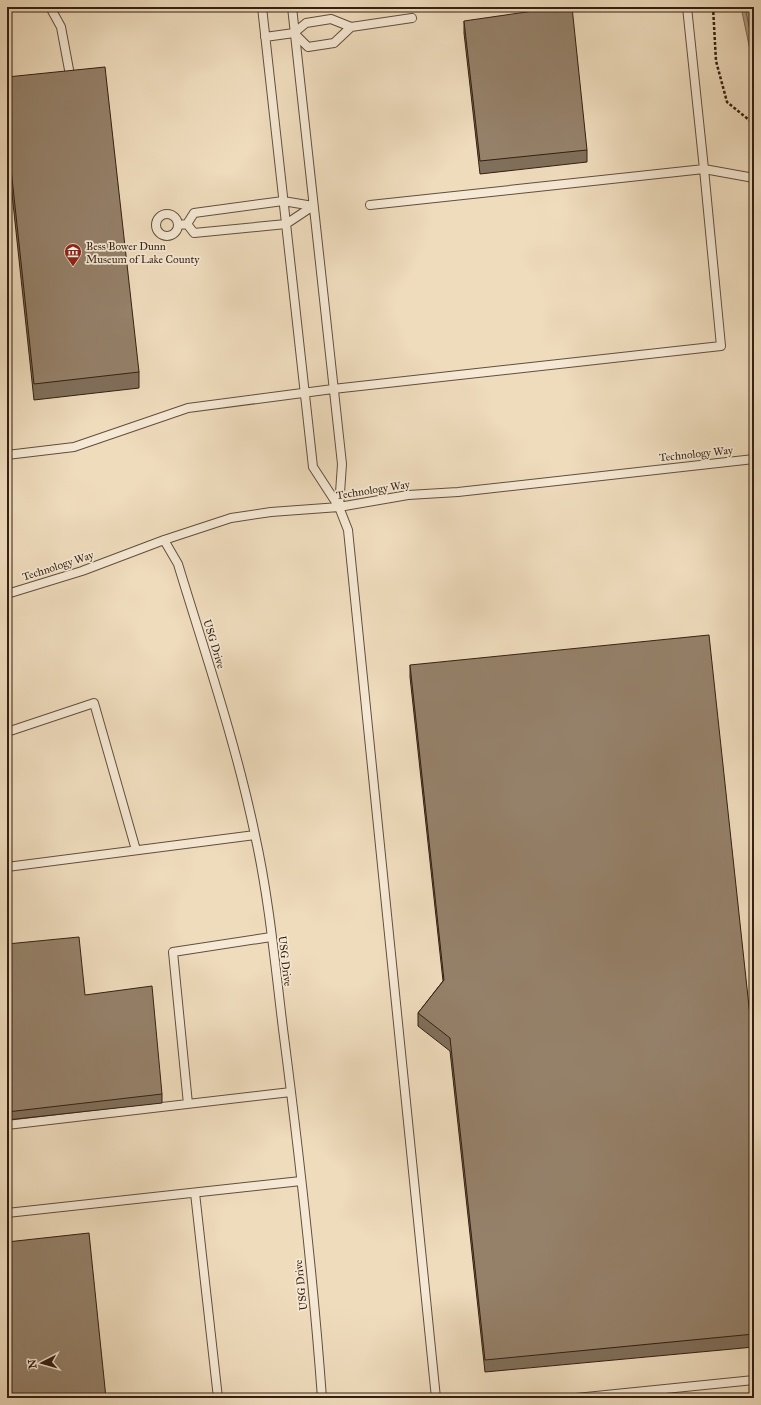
<svg xmlns="http://www.w3.org/2000/svg" width="761" height="1405" viewBox="0 0 761 1405" font-family="'IM FELL Great Primer',serif">
<style>
.water{fill:#af9c83;stroke:#7e6a55}
.lines{fill:none;stroke-linecap:round;stroke-linejoin:round}
.shore{stroke:#725e4a;stroke-width:1}
.lane-casing{stroke:#634e3c;stroke-width:10}
.path{stroke:#341f11;stroke-width:2.5;stroke-dasharray:3 2;stroke-linecap:butt}
.lane{stroke:#f5e8d4;stroke-width:8}
.wall{fill:#806f5b;stroke:#341f11}
.building{fill:#95816a;stroke:#341f11}
.labels{text-anchor:middle;dominant-baseline:central;stroke-width:3.5;stroke-linejoin:round;paint-order:stroke}
.poi-label{font-size:11px;fill:#341f11;stroke:#f5e8d4;text-anchor:start}
.street-label{font-size:11px;fill:#341f11;stroke:#f5e8d4}
</style>
<rect width="100%" height="100%" fill="#efdcbd"/>
<filter id="stains"><feTurbulence type="fractalNoise" baseFrequency=".005" numOctaves="4"/><feColorMatrix values="0 0 0 0 .2 0 0 0 0 .09 0 0 0 0 .02 0 0 0 .5 -.17"/></filter>
<radialGradient id="worn" r=".72"><stop offset=".6" stop-color="#630" stop-opacity="0"/><stop offset="1" stop-color="#630" stop-opacity=".3"/></radialGradient>
<!-- water -->
<path class="water" d="M741,7H754V58L750,50Z"/>
<g class="lines">
<!-- shore -->
<path class="shore" d="M745,7L754,50"/>
<defs>
<path id="lane" d="M50,7L61,27L70,75
M262,7L313,467L339,507L348,530L436,1398
M292,7L342,464L339,507
M294,33L308,47L334,43L351,27
M265,37L294,33L306,23L331,19L351,27L412,18
M370,205L704,169L754,178
M156 225a11 11 0 1 1 22 0a11 11 0 1 1-22 0Z
M187,224L194,233L286,224L313,206
M179,225L187,224L194,213L283,201L313,206
M7,455L74,447L188,408L333,389L721,346L704,169L687,7
M164,540L178,564C205,653 236,743 255,835C269,898 275,964 283,1029C299,1152 313,1275 322,1398
M7,594L82,571L164,540L231,518L271,512L339,507L408,495L458,492L754,459
M7,732L94,703L136,850
M7,867L255,835
M188,1104L173,952L271,937
M7,1125L291,1092
M195,1193L218,1398
M7,1213L301,1181
M576,1398L754,1380"/>
</defs>
<!-- lane casing -->
<use href="#lane" class="lane-casing"/>
<!-- path -->
<path class="path" d="M713,7L716,61L727,102L754,124"/>
<!-- lane -->
<use href="#lane" class="lane"/>
</g>
<!-- wall -->
<path class="wall" d="M464,21L587,150V162L480,174L464,33Z
M7,77L139,372V388L34,400L7,147Z
M410,665L754,1053V1347L485,1372L450,1051L418,1026V1013L443,981L410,677Z
M7,944L85,995L162,1094V1103L7,1120Z"/>
<!-- building -->
<path class="building" d="M561,7H572L587,150L480,161L464,21Z
M105,67L139,372L34,384L7,131V77Z
M709,635L754,1053V1334L485,1360L450,1038L418,1013L444,980L410,665Z
M79,937L85,995L152,986L162,1094L7,1112V944Z
M89,1233L106,1398H7V1242Z"/>
<!-- icons -->
<defs>
<symbol id="museum-pin" viewBox="-11 -11 22 30"><path d="M0 17L-7.5 6A9.5 9.5 0 1 1 7.5 6Z" fill="#8f2418" stroke="#f5e8d4"/><path d="M0-6L6-3V-2H-6V-3ZM-5-1h2V3h-2ZM-1-1h2V3h-2ZM3-1h2V3H3ZM-6 4H6V6H-6Z" fill="#fff"/></symbol>
</defs>
<g fill-rule="evenodd">
<use href="#museum-pin" x="63" y="242" width="20" height="27"/>
</g>
<g class="labels">
<!-- poi labels -->
<g class="poi-label">
<text x="86" y="246">Bess Bower Dunn<tspan x="86" dy="13">Museum of Lake County</tspan></text>
</g>
<!-- street labels -->
<g class="street-label">
<text transform="translate(696 454) rotate(-6)">Technology Way</text>
<text transform="translate(373 490) rotate(-9)">Technology Way</text>
<text transform="translate(58 566) rotate(-18)">Technology Way</text>
<text transform="translate(214 644) rotate(73)">USG Drive</text>
<text transform="translate(285 961) rotate(83)">USG Drive</text>
<text transform="translate(301 1285) rotate(-96)">USG Drive</text>
</g>
</g>
<!-- margin -->
<rect width="761" height="1405" fill="none" stroke="#efdcbd" stroke-width="24"/>
<rect x="8" y="8" width="745" height="1389" fill="none" stroke="#341f11" stroke-width="2"/>
<rect x="12" y="12" width="737" height="1381" fill="none" stroke="#341f11"/>
<!-- north arrow -->
<g transform="translate(42 1363) rotate(264)" stroke="#f5e8d4" stroke-width="3" paint-order="stroke">
<path d="M0-3L7 15L0 10L-7 15Z" fill="#341f11"/>
<text y="-6" font-size="11" font-weight="bold" text-anchor="middle" fill="#341f11">N</text>
</g>
<rect width="100%" height="100%" filter="url(#stains)"/>
<rect width="100%" height="100%" fill="url(#worn)"/>
</svg>
